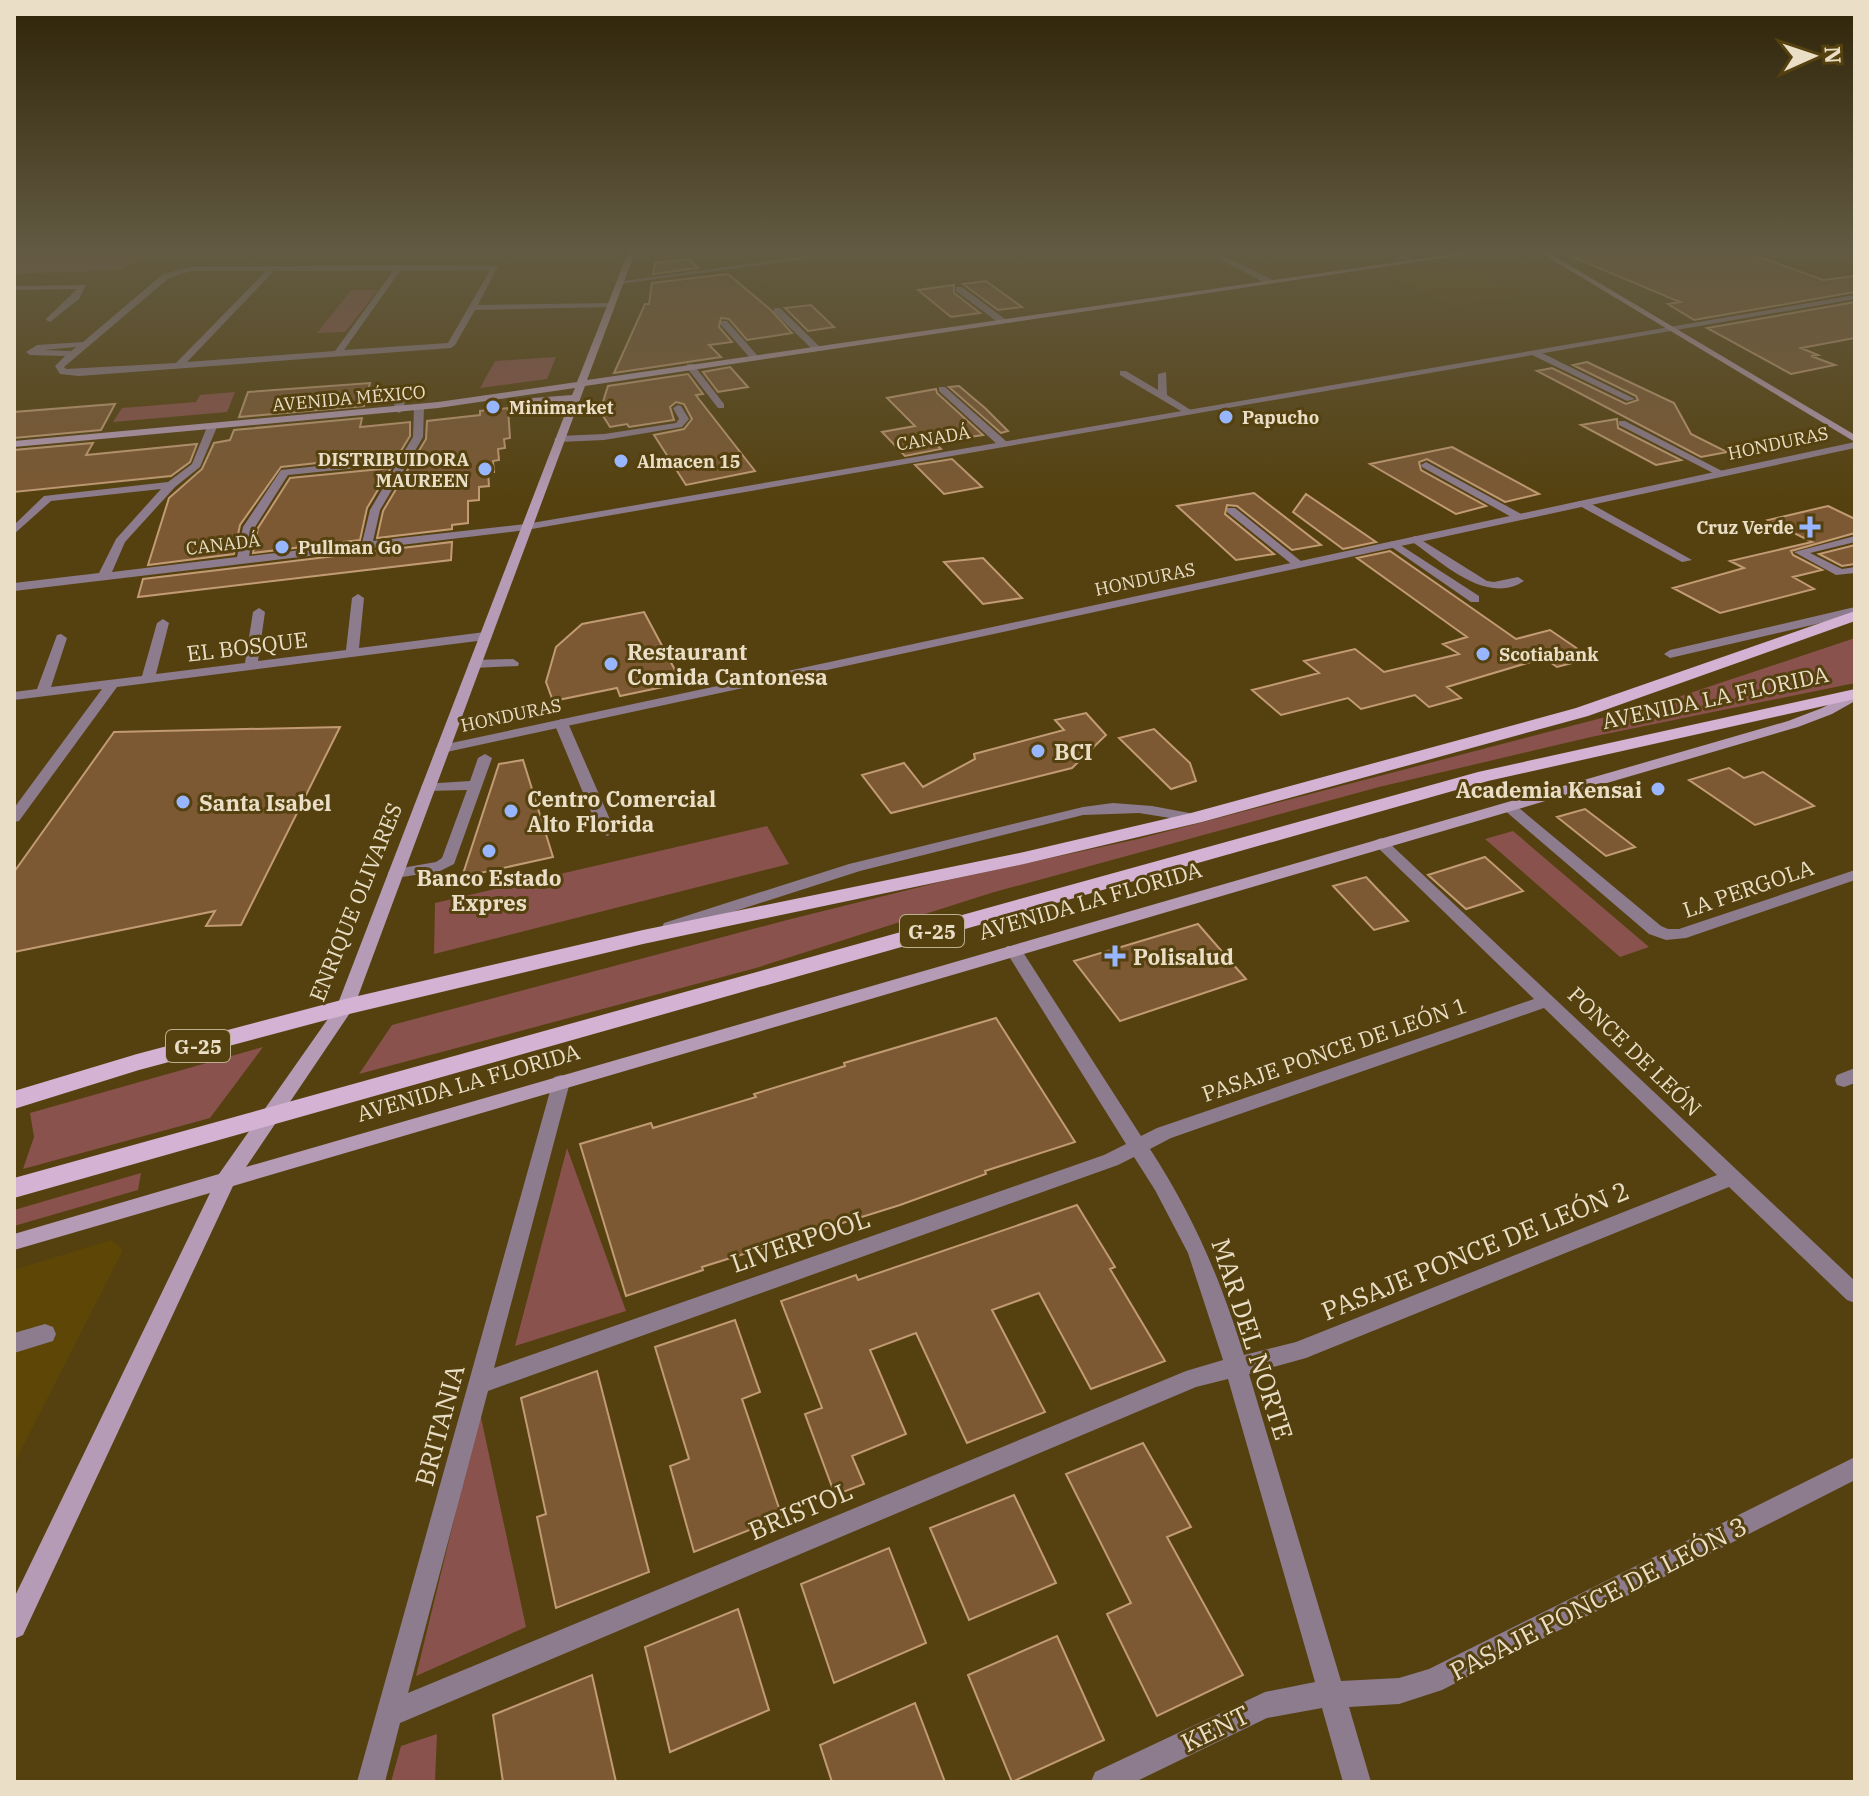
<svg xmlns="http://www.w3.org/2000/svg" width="1869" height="1796" viewBox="0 0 1869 1796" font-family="'IBM Plex Serif',serif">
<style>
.built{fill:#5d4606}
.green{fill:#89524c}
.building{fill:#7c5933;stroke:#c29b74;stroke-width:2}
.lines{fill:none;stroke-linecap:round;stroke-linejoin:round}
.lane{fill:#8d7c8d;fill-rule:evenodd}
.street{fill:#8d7c8d;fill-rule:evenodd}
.secondary{fill:#b59bb5;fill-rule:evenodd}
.primary{fill:#d4b2d4;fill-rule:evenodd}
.poi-dot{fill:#98b6fd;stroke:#55410f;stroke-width:3}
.labels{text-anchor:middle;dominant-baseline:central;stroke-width:6;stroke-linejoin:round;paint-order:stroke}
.far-street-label{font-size:18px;fill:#eadfc6;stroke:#55410f}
.far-poi-label{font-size:18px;font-weight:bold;fill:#eadfc6;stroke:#55410f;text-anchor:start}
.shield{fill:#55410f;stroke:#bdb08f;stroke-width:2}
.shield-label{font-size:20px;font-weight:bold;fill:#eadfc6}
.street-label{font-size:22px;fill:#eadfc6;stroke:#55410f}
.poi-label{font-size:22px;font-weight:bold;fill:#eadfc6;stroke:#55410f;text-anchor:start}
.near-street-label{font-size:26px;fill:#eadfc6;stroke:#55410f}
</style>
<rect width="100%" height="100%" fill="#55410f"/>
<!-- built -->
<path class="built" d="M1453,264L1524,295L1453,306L1386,274Z
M111,1240L123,1250L14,1464V1270Z"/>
<!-- green -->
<path class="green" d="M14,250H593L145,254L121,270L14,274Z
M351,290H378L345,332L317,333Z
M556,357L547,379L480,388L495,361Z
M235,392L227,412L113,422L122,408L196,402L200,395Z
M1855,638V683L1591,737L1379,787L991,893L756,968L359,1074L392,1025L787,920L944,881L1138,839L1663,702Z
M767,826L789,864L434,954L435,903Z
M1513,831L1649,947L1620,957L1485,839Z
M263,1047L210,1118L23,1169L34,1137L30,1113Z
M567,1148L626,1311L515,1346Z
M141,1173L138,1190L14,1226V1210Z
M480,1413L526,1627L416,1676Z
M437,1734L435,1782H391L401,1746Z"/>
<!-- building -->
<path class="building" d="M1556,250H1740L1823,280L1855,276V292L1694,320L1668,304L1680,302Z
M689,259L698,268L653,274L655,263Z
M728,274L771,310L792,333L747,340L729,319L721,318L719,327L732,342L709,345L721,357L614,373L645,304H649L652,283Z
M986,281L1022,307L998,310L963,284Z
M954,285V293L980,313L951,317L918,290Z
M1855,302V338L1801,348L1818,355L1811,356L1835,365L1791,374L1707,328Z
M811,305L834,327L808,331L785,308Z
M1587,362L1674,403L1691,434L1727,452L1701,457L1537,371L1552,368L1626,404L1638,400L1636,396L1573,365Z
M730,367L748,387L718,392L703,372Z
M688,374L703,394L696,395L698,398L755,471L686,485L654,435L684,429L692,419L684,404L676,402L670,407L674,420L629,427L627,424L610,427L600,411L608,386Z
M370,383L364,406L239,417L248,392Z
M959,386L985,408L1008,431L1001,433L949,387Z
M936,389L937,393L983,435L934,442L941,449L905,456L882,432L915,426L887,398Z
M115,404L101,430L14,438V412Z
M508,408L510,438L504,439L505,448L498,449L499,460L493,461L494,472H488L489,486L479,487V500L468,501V523L452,525V529L377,538L383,511L426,439L427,421L480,415V411Z
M362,418L360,427L410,422V436L399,454L281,467L240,525L234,554L148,565L169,498L202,469L214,443L230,440L234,430Z
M1617,419L1618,428L1681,460L1656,465L1581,425Z
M93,443L86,455L197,444L190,462L171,476L14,492V450Z
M1452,447L1539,494L1505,502L1427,459L1419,462L1421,470L1486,506L1456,514L1370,464Z
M952,459L982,487L944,494L915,465Z
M391,468L367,508L360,540L253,553L258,528L290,478Z
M1254,493L1321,545L1292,550L1237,506L1227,505L1225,514L1274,554L1236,560L1177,506Z
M1306,494L1376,542L1343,549L1293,512Z
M1828,506L1855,519V533L1791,551L1793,555L1822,570L1793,577L1814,589L1720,613L1673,588L1744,568L1730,561L1812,542L1768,520Z
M452,542L451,560L138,597L143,579Z
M1855,545V564L1842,566L1819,554Z
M1390,551L1516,639L1550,630L1591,658L1557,667L1544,658L1447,687L1461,698L1429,707L1415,695L1361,709L1348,698L1281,715L1252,690L1319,673L1304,661L1355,649L1384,672L1459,654L1443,644L1467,637L1357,558Z
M983,558L1022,598L983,604L944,562Z
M644,612L682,683L620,696L617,688L553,701L546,682L556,647L582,624Z
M1086,713L1106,735L1072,768L891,813L862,775L904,763L923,787L975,759L974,754L1064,730L1055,720Z
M340,727L241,925L206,926L215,911L14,952V872L114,732Z
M1154,729L1190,763L1196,781L1171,789L1119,738Z
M523,760L553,857L462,877L499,764Z
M1729,768L1744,778L1763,772L1814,806L1755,825L1689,780Z
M1585,809L1635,847L1606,856L1557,817Z
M1485,857L1523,891L1466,909L1428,875Z
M1366,877L1383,895L1408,921L1374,930L1333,886Z
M1198,924L1246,979L1120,1021L1074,961Z
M996,1018L1075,1142L985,1171L986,1174L900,1205L702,1267L703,1270L626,1296L580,1144L651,1123L653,1128L756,1097L754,1094L845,1066L844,1063Z
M1077,1205L1115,1267L1110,1269L1165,1361L1091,1389L1039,1293L992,1310L1045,1412L967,1443L916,1333L870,1350L906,1434L852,1456L864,1484L835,1495L805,1414L822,1408L781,1301L856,1275L858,1280Z
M735,1320L760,1392L742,1399L782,1517L694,1552L670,1466L689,1459L655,1347Z
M597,1371L649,1572L556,1608L537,1517L546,1514L521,1398Z
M1143,1443L1191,1527L1167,1537L1243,1675L1157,1716L1107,1614L1131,1603L1066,1474Z
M1014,1495L1056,1583L969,1620L930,1528Z
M889,1548L926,1643L834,1683L801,1584Z
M738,1609L769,1710L670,1752L645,1647Z
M1057,1636L1104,1740L1012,1782L968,1675Z
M592,1675L616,1782H503L493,1715Z
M915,1703L945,1782H832L820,1745Z"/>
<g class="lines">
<!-- lane -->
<path class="lane" d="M956,287H962L1005,319V323H999L956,291Z
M774,308H780L819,346V350H813L774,312Z
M721,321H727L757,355V359H751L721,325Z
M1532,351H1538L1635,399L1627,401L1532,355Z
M1120,371H1126L1158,390V374L1166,372L1167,395L1194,412L1186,414L1120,375Z
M939,387H945L1007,442V446H999L939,391Z
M400,394L405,397L404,410L399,413L394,410L395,397Z
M678,405L681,406L689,419L682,427L604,440L559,442L554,439L559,436L604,434L676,423L679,419L673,408Z
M1619,421H1625L1726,473L1717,475L1619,425Z
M1426,462L1523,515L1524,517L1515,519L1422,467L1421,465Z
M1578,501H1586L1692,560L1682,562L1578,505Z
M1227,508H1235L1302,562V566H1294L1227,512Z
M1415,536L1487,581L1494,582L1518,577L1524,581C1486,606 1442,562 1411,541L1409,539Z
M1855,536V542L1810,553L1842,569L1855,567V573L1836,575L1794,552Z
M1394,541L1479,596V602H1471L1390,546V542Z
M1855,607V615L1670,658L1664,654L1670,650Z
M513,659L519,663L518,666L474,668L468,664L474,660Z
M561,719L568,723L615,831L612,834L607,836L599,831L554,723Z
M485,754L492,758L454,864L440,871L396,878L390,876L388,873L390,870L436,862L442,858L467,790L428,791L423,790L421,787L423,784L470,781L478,758Z
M1113,803L1152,806L1200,815L1202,818L1195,822L1139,813L1083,815L860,871L670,932L662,927L664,923L849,864L1083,807Z
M45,1324L53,1327L56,1334L53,1341L14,1353V1333Z"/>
<!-- street -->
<path class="street" d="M853,250H871L619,284L615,282Z
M1383,250H1392L1417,261L1410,263Z
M1222,255L1273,280L1274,282L1267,284L1219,259Z
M399,265L498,266L478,305L610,303L614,305L610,307L475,310L455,345L451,348L79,376L60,374L55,366L65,356L30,355L26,352L37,345L83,342L163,274L191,267ZM490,270L448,343L344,350L400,271ZM191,271H266L176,363L66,369L64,367L169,278ZM274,271H393L335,351L187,362ZM76,347L71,351L44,350Z
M86,285L79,299L50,322L46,320L47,318L77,289L14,290V286Z
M1855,295V299L526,530L14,591V583L99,573L116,539L161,489L51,501L14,534V525L44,496L168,482L192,464L207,427L212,424L217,427L200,467L175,487L125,542L112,572L237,557L243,527L281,470L401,457L413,437L414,408L419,405L424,408L423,437L380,510L373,541L526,524ZM397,464L370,510L362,543L249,556L255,527L288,475Z
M687,364H693L724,404V408H718L687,368Z
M1855,442V448L442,753L435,749L442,745Z
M358,594L364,598L359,648L485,632L491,636L485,640L117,687L19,821L14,822V808L102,689L14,700V692L37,689L57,635L61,634L67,638L51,687L142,676L157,623L163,619L169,623L156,674L245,663L253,612L259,608L265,612L258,661L346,650L352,598Z
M1508,802L1513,803L1661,926L1668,929H1679L1855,870V880L1686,938L1666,940L1649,934L1503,809L1501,806Z
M1381,838L1386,840L1855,1281V1303L1847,1300L1729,1187L1306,1358L1249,1374L1341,1681L1399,1678L1429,1669L1855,1457V1480L1442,1690L1399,1704L1349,1707L1371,1782H1343L1322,1708L1267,1718L1135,1782H1091L1095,1772L1265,1692L1315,1682L1228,1379L1196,1387L400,1723L385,1782H357L554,1077L561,1075L568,1077L570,1082L494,1368L1104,1155L1126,1144L1005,950L1007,946H1019L1141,1136L1157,1128L1534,999L1376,846L1373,843L1376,840ZM1544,1008L1717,1175L1296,1342L1244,1355C1220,1278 1194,1217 1150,1149L1171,1138ZM1134,1157L1155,1190L1188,1253L1223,1360L1186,1371L408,1693L488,1391L1118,1165Z
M1855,1068V1083L1844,1087L1837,1085L1835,1080L1837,1075Z"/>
<!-- secondary -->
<path class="secondary" d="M629,250H636L587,380L1480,250H1497L585,386L354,1007L246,1167L1788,721L1822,708L1855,691V701L1832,714L1798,727L233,1186L23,1635L14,1639V1598L210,1193L14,1250V1234L219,1174L337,1006L570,401L520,405L515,402L520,399L572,395L575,388L438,408L14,447V441L438,402L577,382Z
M1536,250H1544L1855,435V442Z"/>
<!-- primary -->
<path class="primary" d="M1855,611V621L1588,716L1202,822L1024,864L643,944L345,1015L139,1070L14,1109V1091L137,1054L345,999L643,930L1024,852L1191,813L1576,708Z
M1855,689V699L1488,781L14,1198V1178L1478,772Z"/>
</g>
<!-- sky -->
<linearGradient id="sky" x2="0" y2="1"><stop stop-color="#2f2408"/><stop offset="0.5" stop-color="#625a42"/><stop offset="1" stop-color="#625a42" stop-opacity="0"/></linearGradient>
<rect width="1869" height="501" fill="url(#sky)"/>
<!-- markers -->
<g class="poi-dot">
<circle cx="493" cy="407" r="8"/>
<circle cx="1226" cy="417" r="8"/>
<circle cx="621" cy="461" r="8"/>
<circle cx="485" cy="469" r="8"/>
<path d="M1806 515h8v8h8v8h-8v8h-8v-8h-8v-8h8z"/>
<circle cx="282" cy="547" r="8"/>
<circle cx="1483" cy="654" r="8"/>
<circle cx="611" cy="664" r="8"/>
<circle cx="1038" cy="751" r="8"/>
<circle cx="1658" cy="789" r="8"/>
<circle cx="183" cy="802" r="8"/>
<circle cx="511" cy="811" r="8"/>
<circle cx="489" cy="851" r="8"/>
<path d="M1111 944h8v8h8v8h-8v8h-8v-8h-8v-8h8z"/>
</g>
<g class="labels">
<!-- far-street labels -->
<g class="far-street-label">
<text transform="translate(349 398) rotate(-5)">AVENIDA MÉXICO</text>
<text transform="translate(933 438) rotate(-10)">CANADÁ</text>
<text transform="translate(1778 443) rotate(-12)">HONDURAS</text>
<text transform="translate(223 544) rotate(-7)">CANADÁ</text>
<text transform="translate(1145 579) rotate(-12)">HONDURAS</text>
<text transform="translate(511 715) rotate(-12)">HONDURAS</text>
</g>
<!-- far-poi labels -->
<g class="far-poi-label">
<text x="509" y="407">Minimarket</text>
<text x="1242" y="417">Papucho</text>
<text x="469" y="459" text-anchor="end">DISTRIBUIDORA<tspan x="469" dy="21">MAUREEN</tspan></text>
<text x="637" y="461">Almacen 15</text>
<text x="1794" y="527" text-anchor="end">Cruz Verde</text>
<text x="298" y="547">Pullman Go</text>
<text x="1499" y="654">Scotiabank</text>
</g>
<!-- shield labels -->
<g class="shield">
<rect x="900" y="915" width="64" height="32" rx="6"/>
<rect x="166" y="1030" width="64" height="32" rx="6"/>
</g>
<g class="shield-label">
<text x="932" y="931">G-25</text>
<text x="198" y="1046">G-25</text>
</g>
<!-- street labels -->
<g class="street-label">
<text transform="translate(247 646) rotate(-7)">EL BOSQUE</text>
<text transform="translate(1715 697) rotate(-12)">AVENIDA LA FLORIDA</text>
<text transform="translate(1748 888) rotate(-19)">LA PERGOLA</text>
<text transform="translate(1090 900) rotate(-16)">AVENIDA LA FLORIDA</text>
<text transform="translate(355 902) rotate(-68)">ENRIQUE OLIVARES</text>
<text transform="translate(1334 1049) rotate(-19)">PASAJE PONCE DE LEÓN 1</text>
<text transform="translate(1635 1051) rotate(44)">PONCE DE LEÓN</text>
<text transform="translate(468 1082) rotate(-16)">AVENIDA LA FLORIDA</text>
</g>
<!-- poi labels -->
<g class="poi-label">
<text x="627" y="651">Restaurant<tspan x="627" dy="25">Comida Cantonesa</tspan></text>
<text x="1054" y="751">BCI</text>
<text x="1642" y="789" text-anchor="end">Academia Kensai</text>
<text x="527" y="798">Centro Comercial<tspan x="527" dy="25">Alto Florida</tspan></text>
<text x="199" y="802">Santa Isabel</text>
<text x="489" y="877" text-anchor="middle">Banco Estado<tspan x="489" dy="25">Expres</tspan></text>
<text x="1133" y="956">Polisalud</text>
</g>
<!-- near-street labels -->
<g class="near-street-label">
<text transform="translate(800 1240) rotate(-19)">LIVERPOOL</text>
<text transform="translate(1475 1250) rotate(-22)">PASAJE PONCE DE LEÓN 2</text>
<text transform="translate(1253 1339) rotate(72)">MAR DEL NORTE</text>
<text transform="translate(439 1425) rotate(-75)">BRITANIA</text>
<text transform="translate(800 1510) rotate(-23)">BRISTOL</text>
<text transform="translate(1598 1598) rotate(-27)">PASAJE PONCE DE LEÓN 3</text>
<text transform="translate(1215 1728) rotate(-26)">KENT</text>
</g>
</g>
<!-- border -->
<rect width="1869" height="1796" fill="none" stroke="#eadfc6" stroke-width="32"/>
<!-- north arrow -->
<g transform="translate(1813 56) rotate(87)" stroke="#55410f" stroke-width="6" paint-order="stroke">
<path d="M0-6L14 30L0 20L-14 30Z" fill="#eadfc6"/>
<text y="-12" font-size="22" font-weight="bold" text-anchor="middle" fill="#eadfc6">N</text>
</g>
</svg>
